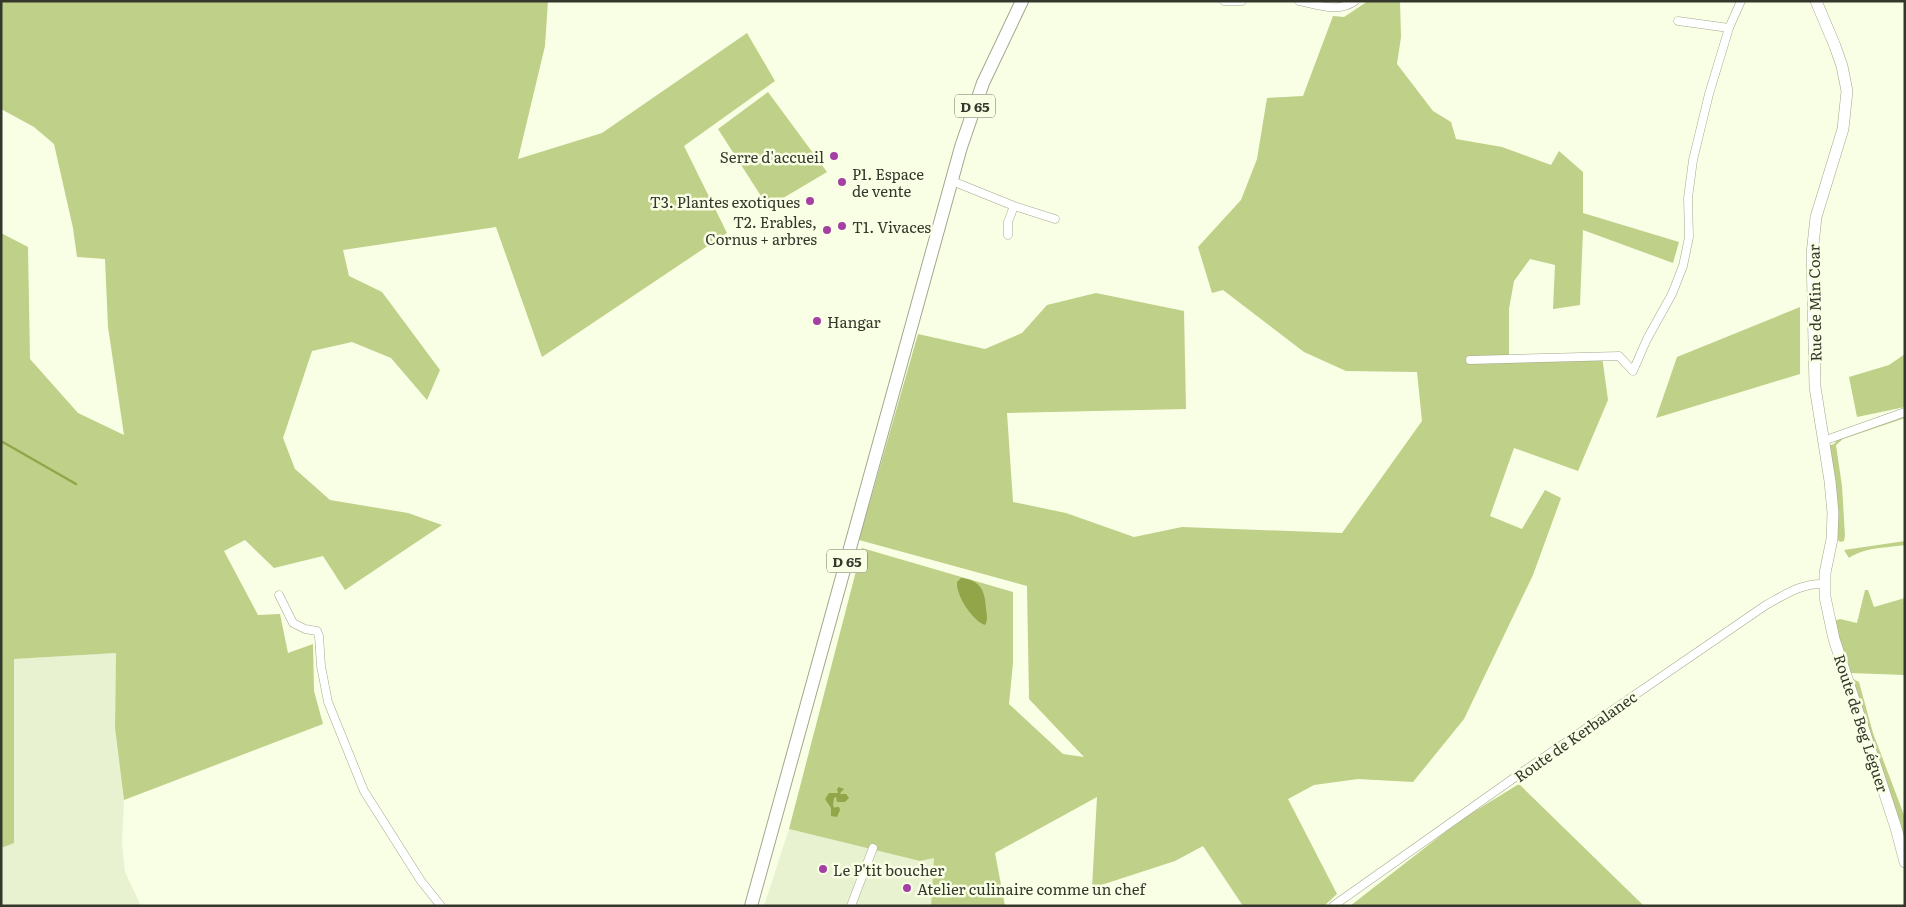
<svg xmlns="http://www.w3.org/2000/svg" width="1906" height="907" viewBox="0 0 1906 907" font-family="Literata,serif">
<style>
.built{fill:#e8f1d0}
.green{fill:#bfd088}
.water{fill:#93a549}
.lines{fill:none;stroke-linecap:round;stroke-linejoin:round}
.stream{stroke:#93a549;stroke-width:2.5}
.street-casing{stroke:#a1a88f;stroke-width:9}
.secondary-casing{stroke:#a1a88f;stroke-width:12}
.primary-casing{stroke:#a1a88f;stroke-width:14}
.street{stroke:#fff;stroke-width:8}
.secondary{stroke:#fff;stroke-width:11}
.primary{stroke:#fff;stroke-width:12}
.poi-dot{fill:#a63fa3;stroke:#f8ffe4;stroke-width:2}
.labels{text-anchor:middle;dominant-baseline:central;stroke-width:5;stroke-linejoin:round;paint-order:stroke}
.shield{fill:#f8ffe4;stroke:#6f7363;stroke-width:1}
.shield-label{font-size:14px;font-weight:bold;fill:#34372c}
.poi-label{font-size:15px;fill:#34372c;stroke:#f8ffe4;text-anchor:start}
.street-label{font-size:15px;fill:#34372c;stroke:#f8ffe4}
</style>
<rect width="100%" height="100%" fill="#f8ffe4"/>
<!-- built -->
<path class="built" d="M116,653L115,728L124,800L122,844L125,872L141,906H1V848L14,842V659Z
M789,829L920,861L935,857L931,906H764Z"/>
<!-- green -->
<path class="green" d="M1,1H548L545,46L518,159L602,133L747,33L775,81L684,146L727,233L542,357L496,227L343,250L349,276L382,292L440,370L427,400L391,358L352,342L312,351L283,438L295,469L330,500L408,513L442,525L345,590L323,556L274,568L245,540L224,551L258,615L280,614L288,653L313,644L314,691L323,724L124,800L115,728L116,653L14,659V843L1,848V233L28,247L30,359L78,413L124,435L108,327L105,259L77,257L73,228L54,144L34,127L1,109Z
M1368,1H1400L1401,37L1397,64L1433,111L1451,122L1456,139L1502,147L1551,165L1559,151L1583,172V213L1679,242L1673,263L1583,230L1580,305L1553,309L1555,265L1530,259L1514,281L1509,309V357L1602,356L1608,400L1578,471L1514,448L1490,516L1522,529L1545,490L1561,498L1533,575L1464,719L1413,782L1358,779L1314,785L1288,799L1337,894L1324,906H1243L1203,846L1175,861L1092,888L1097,797L995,853L1005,906H931L934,858L920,861L789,829L862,548L1013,592V663L1009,704L1063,754L1084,757L1029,699L1027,586L859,540L918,334L985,349L1022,333L1047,305L1096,293L1184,311L1186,409L1007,413L1013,502L1066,513L1134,537L1182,527L1342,533L1422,421L1417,372L1346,371L1304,352L1223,290L1212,293L1198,247L1241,200L1257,159L1267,98L1303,96L1333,16L1344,17Z
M768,92L827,172L768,207L718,129Z
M1800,307V374L1656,418L1677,357Z
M1905,354V407L1857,417L1849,377L1889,365Z
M1905,416V418L1843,439L1836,445L1842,486L1845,536L1844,541L1840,542L1838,540L1827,446L1834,444L1838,439Z
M1905,541V545C1886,548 1865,547 1849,558L1844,550Z
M1865,590H1868L1874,607L1905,598V675L1850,673L1834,621L1840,619L1857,623Z
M1851,678L1859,682L1873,733L1904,815L1905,847Z
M1519,784L1644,906H1350L1462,819Z"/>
<!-- water -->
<path class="water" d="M961,578C981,580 985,591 986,609C987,615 988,620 985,625C973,621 956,596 957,582Z
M839,787L844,789L841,792L840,794H846L849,798L845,802H837L836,797L834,798L833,806L835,808L836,807H839L840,810L837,817L831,816V808L825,799L829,793H838L837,789Z"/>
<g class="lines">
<!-- stream -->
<path class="stream" d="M1,441L76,484"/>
<defs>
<path id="street" d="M1224,1H1242
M1299,1C1318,5 1338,13 1355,1
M1678,21L1729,28
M952,181L1014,206L1055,219
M1008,235V222L1014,206
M1470,360L1619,356L1633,371L1647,339L1672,294L1683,266L1689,237L1688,198L1693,160L1709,94L1729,28L1741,1
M1823,441L1905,412
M279,595L293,623L305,629L317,631L319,636L321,666L328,702L364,791L421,881L441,906
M851,906L873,848
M1333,906L1521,773L1766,605C1786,594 1802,583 1824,584"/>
<path id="secondary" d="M1816,1L1835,46L1842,66L1847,91L1843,129L1816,217L1812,254L1815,387L1830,481L1833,513L1832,539L1825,573V597L1834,639L1896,828L1905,862"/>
<path id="primary" d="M751,906L961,147L983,83L1022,1"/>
</defs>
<!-- street casing -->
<use href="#street" class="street-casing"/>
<!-- secondary casing -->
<use href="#secondary" class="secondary-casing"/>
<!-- primary casing -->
<use href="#primary" class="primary-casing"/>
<!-- street -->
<use href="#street" class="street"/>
<!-- secondary -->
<use href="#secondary" class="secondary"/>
<!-- primary -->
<use href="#primary" class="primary"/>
</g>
<!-- markers -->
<g class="poi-dot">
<circle cx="834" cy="156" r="5"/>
<circle cx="842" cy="182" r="5"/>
<circle cx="810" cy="201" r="5"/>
<circle cx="842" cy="226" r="5"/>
<circle cx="827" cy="230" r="5"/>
<circle cx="817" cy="321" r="5"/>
<circle cx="823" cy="869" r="5"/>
<circle cx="907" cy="888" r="5"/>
</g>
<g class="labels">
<!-- shield labels -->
<g class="shield">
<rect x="955" y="94.5" width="40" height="23" rx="4"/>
<rect x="827" y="549.5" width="40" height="23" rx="4"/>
</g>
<g class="shield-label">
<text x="975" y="106">D 65</text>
<text x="847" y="561">D 65</text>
</g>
<!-- poi labels -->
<g class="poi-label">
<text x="824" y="156" text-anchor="end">Serre d'accueil</text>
<text x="852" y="173">P1. Espace<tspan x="852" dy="17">de vente</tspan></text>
<text x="800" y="201" text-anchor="end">T3. Plantes exotiques</text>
<text x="817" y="221" text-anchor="end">T2. Erables,<tspan x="817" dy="17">Cornus + arbres</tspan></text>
<text x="852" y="226">T1. Vivaces</text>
<text x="827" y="321">Hangar</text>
<text x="833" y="869">Le P'tit boucher</text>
<text x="917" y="888">Atelier culinaire comme un chef</text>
</g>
<!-- street labels -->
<g class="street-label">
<text transform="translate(1814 303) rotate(-91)">Rue de Min Coar</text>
<text transform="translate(1862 723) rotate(72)">Route de Beg Léguer</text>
<text transform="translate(1575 736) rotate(-35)">Route de Kerbalanec</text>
</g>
</g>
<!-- border -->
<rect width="1906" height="907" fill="none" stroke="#34372c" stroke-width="5"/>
</svg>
